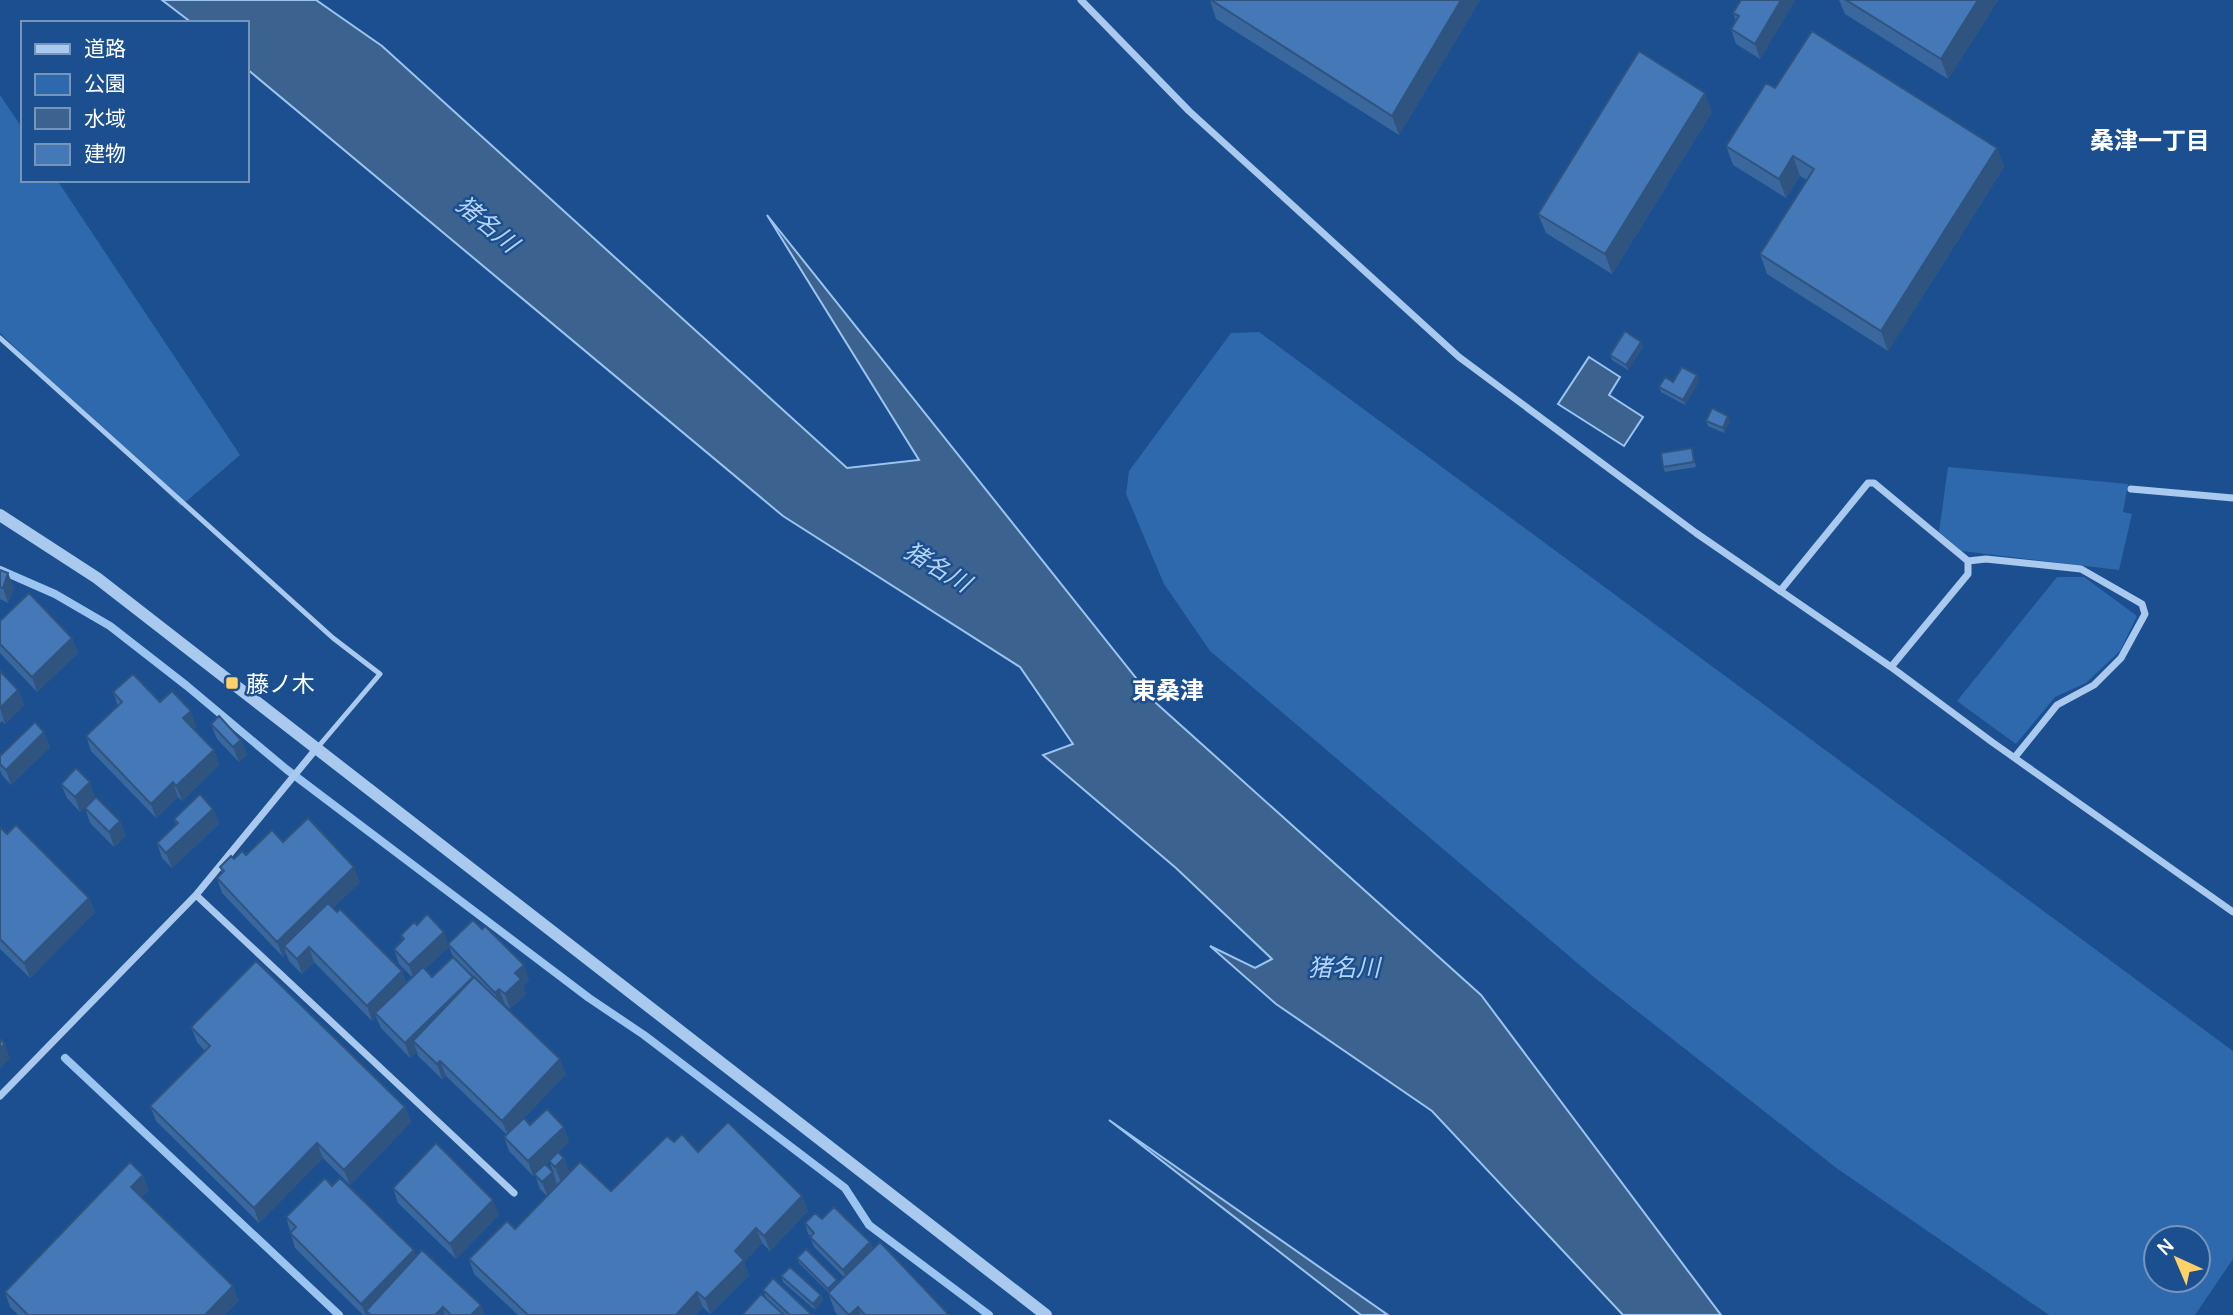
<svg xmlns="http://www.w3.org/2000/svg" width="2233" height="1315" viewBox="0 0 2233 1315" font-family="Manrope,'Noto Sans JP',sans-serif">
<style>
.green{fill:#2e69ad;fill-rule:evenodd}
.water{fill:#3c6290;stroke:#9cc4f0;stroke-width:2}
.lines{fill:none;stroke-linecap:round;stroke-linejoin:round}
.stream{stroke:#9cc4f0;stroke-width:8}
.service{stroke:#a9c9ee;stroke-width:5}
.minor{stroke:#a9c9ee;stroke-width:7}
.tertiary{stroke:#a9c9ee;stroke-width:12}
.wall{fill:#3a679d;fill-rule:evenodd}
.shaded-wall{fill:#305480}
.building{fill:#4478b7;stroke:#305480;stroke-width:2}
.poi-dot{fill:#ffd166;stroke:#1b4f8f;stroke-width:2.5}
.labels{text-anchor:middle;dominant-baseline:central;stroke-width:5;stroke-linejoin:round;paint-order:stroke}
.poi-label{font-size:23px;fill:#fff;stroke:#1b4f8f;text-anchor:start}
.neighbourhood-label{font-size:24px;font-weight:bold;fill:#fff;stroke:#1b4f8f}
.water-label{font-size:24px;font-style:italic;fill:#b5d3f5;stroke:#1b4f8f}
</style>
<rect width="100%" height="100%" fill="#1b4f8f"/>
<!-- green -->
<path class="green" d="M0,95L23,129V180H57L240,455L181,506L0,333Z
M1259,332L2233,1051V1259L2195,1315H2049L1835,1167L1595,978L1210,651L1164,584L1126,494L1129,471L1231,333ZM2156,1238H2198V1280H2156Z
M1948,467L2128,484L2123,512L2132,514L2119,570L1962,551L1939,532Z
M2057,577H2084L2137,616L2120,651L2086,683L2055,697L2016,744L1957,701Z"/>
<!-- water -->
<path class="water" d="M162,0H316L382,46L847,468L919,460L767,215L1156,703L1481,995L1721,1315H1623L1432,1111L1276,1004L1210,946L1255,968L1272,959L1176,868L1043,755L1073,744L1020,667L783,516L247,69V23H192Z
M1589,357L1620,377L1609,395L1643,417L1624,446L1558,404Z
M1109,1120L1388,1315H1361Z"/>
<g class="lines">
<!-- stream -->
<path class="stream" d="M0,570L55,594L110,626L187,686L286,769L589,998L644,1035L845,1188L869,1225L989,1315
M65,1058L339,1315"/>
<!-- service -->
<path class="service" d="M0,338L333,638L380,674L318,747"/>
<!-- minor -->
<path class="minor" d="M1081,0L1189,111L1459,357L1696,533L1891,667L1992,742L2233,912
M2131,489L2233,498
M1968,561L1986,559L2081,569L2142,604L2145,614L2121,658L2094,685L2057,705L2015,757
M1780,591L1868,483H1874L1968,561V574L1891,667
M196,895L514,1193
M0,1096L196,895L316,749"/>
<!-- tertiary -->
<path class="tertiary" d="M0,515L97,578L1046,1315"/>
</g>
<!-- wall -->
<path class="wall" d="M1210,0H1480L1399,135L1216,19Z
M1741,0H1795L1760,59L1736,44L1731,29L1736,21L1733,13Z
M1839,0H1998L1948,79L1845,14Z
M1775,88L1997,148L2004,167L1888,351L1767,274L1760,254L1807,180L1800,176L1786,198L1733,165L1726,146Z
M1712,112L1612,274L1546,233L1538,214Z
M1643,347L1628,370L1612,360L1610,355Z
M1699,381L1685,405L1661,392L1659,387L1673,382Z
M1706,421H1730L1724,433L1708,426Z
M1692,448L1696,467L1665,472L1663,467Z
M0,570L14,588L8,603L0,599Z
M0,621L72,638L78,653L37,692L0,653Z
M0,671L18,690L24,705L5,724L2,721L0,723Z
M113,692L160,702L196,726L193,729L214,750L219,765L182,801L178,797L156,818L91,751L86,736L118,706Z
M211,724L241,740L247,755L239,762L217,739Z
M44,732L50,747L11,785L2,775L0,770V756Z
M61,784L95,797L80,812L67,798Z
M85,808L120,821L126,836L114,847L90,823Z
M213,809L219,824L172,868L162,858L157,843L176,825L174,819Z
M0,829L89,898L95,912L30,978L0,949Z
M283,842L360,882L333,908L402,971L406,983L412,977L399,964L394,949L402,941L401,935L417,925L448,944L529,980L523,986L526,994L510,1009L505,1004L503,1005L566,1074L524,1118L530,1125L569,1142L558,1152L564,1158L569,1173L611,1191L674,1142L802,1196L808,1211L770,1251L762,1243L744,1262L749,1275L710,1314L703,1307L695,1315H518L474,1274L469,1259L515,1229L547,1196L540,1189L535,1175L533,1176L509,1151L504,1137L506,1134L446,1076L442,1079L418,1056L417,1052L410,1058L381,1028L376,1017L372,1021L314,962L302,974L289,961L286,953L283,957L222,893L217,878L222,873L220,867L234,859ZM449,947L453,957L432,977L425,969ZM549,1161L553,1171L546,1164Z
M191,1027L405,1107L411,1122L350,1185L323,1158L259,1223L156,1121L150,1106L205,1051L197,1042Z
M393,1188L499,1215L456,1259L398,1203Z
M149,1190L141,1197L233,1286L238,1301L225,1315H18L10,1307L5,1292Z
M286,1217L416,1257L481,1305L484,1315H363L295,1248Z
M822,1219L870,1242L873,1249L949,1315H838L835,1312L828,1292L799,1263L797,1258L837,1280L838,1283L844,1277L814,1247L810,1237L811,1236L808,1234L805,1223Z
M781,1276L821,1295L823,1300L815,1310L783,1282Z
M763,1290L812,1315H742L766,1298Z"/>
<!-- shaded-wall -->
<path class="shaded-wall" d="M1461,0H1480L1399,135L1392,116Z
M1781,0H1795L1760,59L1755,44Z
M1978,0H1998L1948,79L1941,59Z
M1705,93L1712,112L1612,274L1605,254Z
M1997,148L2004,167L1888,351L1881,331Z
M1793,156L1800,176L1786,198L1779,179Z
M1641,342L1643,347L1628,370L1626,365Z
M1697,375L1699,381L1685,405L1683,400Z
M1728,416L1730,421L1724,433L1723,428Z
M8,573L14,588L8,603L3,588Z
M72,638L78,653L37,692L32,677Z
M18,690L24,705L5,724L0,708Z
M191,711L196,726L189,733L183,718Z
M44,732L50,747L11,785L6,770Z
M241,740L247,755L239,762L233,747Z
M214,750L219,765L182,801L176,786Z
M90,782L95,797L80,812L75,797Z
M173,782L178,797L156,818L151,804Z
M213,809L219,824L172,868L166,853Z
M120,821L126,836L114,847L109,832Z
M354,867L360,882L289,951L284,946L286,953L283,957L277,942Z
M89,898L95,912L30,978L24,963Z
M444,932L449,947L414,980L409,965Z
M309,947L314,962L302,974L297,959Z
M524,965L529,980L523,986L526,994L510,1009L505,994L515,973Z
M402,971L407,986L375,1013L376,1017L372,1021L367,1006Z
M473,977L478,991L413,1041L417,1052L410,1058L405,1043Z
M499,989L505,1004L500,1008L495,993Z
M5,1044L10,1058L0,1069V1048Z
M560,1059L566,1074L508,1135L502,1121Z
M440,1061L446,1076L442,1079L437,1064Z
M405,1107L411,1122L350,1185L344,1170Z
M564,1127L569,1142L533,1176L528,1161Z
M317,1143L323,1158L259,1223L254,1208Z
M564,1158L570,1173L561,1182L555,1167Z
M553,1172L558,1187L548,1197L542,1182Z
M143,1175L149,1190L136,1202L131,1187Z
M802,1196L808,1211L770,1251L764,1236Z
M493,1200L499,1215L456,1259L450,1244Z
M756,1228L762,1243L744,1262L749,1275L710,1314L705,1299L735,1251Z
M870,1242L874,1252L847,1280L843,1270Z
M414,1250L419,1265L366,1311L368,1315H366L361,1304Z
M837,1280L839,1285L830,1294L828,1289Z
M233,1286L238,1301L225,1315H205Z
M697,1292L703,1307L695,1315H676Z
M821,1295L823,1300L815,1310L813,1304Z
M481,1305L484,1315H471Z
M443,1307L445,1315H435Z
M858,1307L861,1315H850Z"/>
<!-- building -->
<path class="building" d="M1211,0H1461L1392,116Z
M1741,0H1781L1755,44L1731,29L1739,16L1733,13Z
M1846,0H1978L1941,59Z
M1812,31L1997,148L1881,331L1760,254L1814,169L1793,156L1779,179L1726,146L1766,83L1775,88Z
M1639,51L1705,93L1605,254L1538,214Z
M1625,331L1641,342L1626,365L1610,355Z
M1682,367L1697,375L1683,400L1659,387L1665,377L1673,382Z
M1712,408L1728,416L1723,428L1706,421Z
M1692,448L1694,462L1663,467L1661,453Z
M0,570L8,573L3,588L0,587Z
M29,593L72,638L32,677L0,644V621Z
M0,671L18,690L0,708Z
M133,674L160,702L172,691L191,711L183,718L214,750L176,786L173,782L151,804L86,736L122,702L113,692Z
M219,716L241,740L233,747L211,724Z
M35,722L44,732L6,770L0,764V756Z
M76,768L90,782L75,797L61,784Z
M200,794L213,809L166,853L157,843L178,823L174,819Z
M96,797L120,821L109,832L85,808Z
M308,818L354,867L277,942L217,878L224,871L220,867L231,856L234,859L242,851L246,855L272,830L283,842Z
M16,825L89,898L24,963L0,939V829L1,828L7,834Z
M328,903L337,912L340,909L402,971L367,1006L309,947L297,959L284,946Z
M427,914L444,932L409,965L394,949L404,939L401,935L414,922L417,925Z
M473,920L482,929L485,926L524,965L515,973L521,979L505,994L499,989L495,993L448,944Z
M453,957L473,977L405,1043L375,1013L423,967L432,977Z
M256,961L405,1107L344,1170L317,1143L254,1208L150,1106L210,1046L191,1027Z
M474,977L560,1059L502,1121L440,1061L437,1064L413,1041Z
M0,1039L5,1044L0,1048Z
M547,1109L564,1127L528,1161L504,1137L524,1118L530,1125Z
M728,1122L802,1196L764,1236L756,1228L735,1251L744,1260L705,1299L697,1292L676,1315H528L469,1259L507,1221L515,1229L580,1162L611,1191L667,1136L674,1142L682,1134L698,1152Z
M436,1143L493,1200L450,1244L393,1188Z
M558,1152L564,1158L555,1167L549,1161Z
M130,1162L143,1175L131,1187L233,1286L205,1315H28L5,1292Z
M545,1164L553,1172L542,1182L534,1174Z
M325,1178L332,1186L340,1178L414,1250L361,1304L290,1233L296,1227L286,1217Z
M834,1207L870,1242L843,1270L810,1237L814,1233L805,1223L815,1213L822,1219Z
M880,1242L949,1315H865L858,1307L849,1315L828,1293Z
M806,1249L837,1280L828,1289L797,1258Z
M422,1250L481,1305L471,1315H451L443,1307L435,1315H371L366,1311Z
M790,1267L821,1295L813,1304L781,1276Z
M773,1278L812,1315H790L763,1290Z
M761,1294L784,1315H742Z"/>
<!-- markers -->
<rect class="poi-dot" x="225" y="676" width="14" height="14" rx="3.5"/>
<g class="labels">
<!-- poi labels -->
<g class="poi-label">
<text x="246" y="683">藤ノ木</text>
</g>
<!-- neighbourhood labels -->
<g class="neighbourhood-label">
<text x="2150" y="139">桑津一丁目</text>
<text x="1168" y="689">東桑津</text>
</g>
<!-- water labels -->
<g class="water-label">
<text transform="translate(488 223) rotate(40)">猪名川</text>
<text transform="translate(938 566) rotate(31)">猪名川</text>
<text x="1344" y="966">猪名川</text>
</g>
</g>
<!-- legend -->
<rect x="21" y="21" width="228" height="161" fill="#1b4f8f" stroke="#7695bc" stroke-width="2"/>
<rect x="35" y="44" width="35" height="10" fill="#a9c9ee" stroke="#7695bc" stroke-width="2"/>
<text x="84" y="56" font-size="21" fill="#ffffff">道路</text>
<rect x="35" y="74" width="35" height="21" fill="#2e69ad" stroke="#7695bc" stroke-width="2"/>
<text x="84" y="91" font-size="21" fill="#ffffff">公園</text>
<rect x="35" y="108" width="35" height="21" fill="#3c6290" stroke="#7695bc" stroke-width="2"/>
<text x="84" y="126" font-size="21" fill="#ffffff">水域</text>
<rect x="35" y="144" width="35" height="21" fill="#4478b7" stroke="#7695bc" stroke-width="2"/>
<text x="84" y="161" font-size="21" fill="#ffffff">建物</text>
<!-- north arrow -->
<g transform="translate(2177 1259) rotate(316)"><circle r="33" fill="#1b4f8f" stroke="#7695bc" stroke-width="2"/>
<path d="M0-5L12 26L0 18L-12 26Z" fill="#ffd166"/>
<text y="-10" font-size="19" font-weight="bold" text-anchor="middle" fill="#ffffff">N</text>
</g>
</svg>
